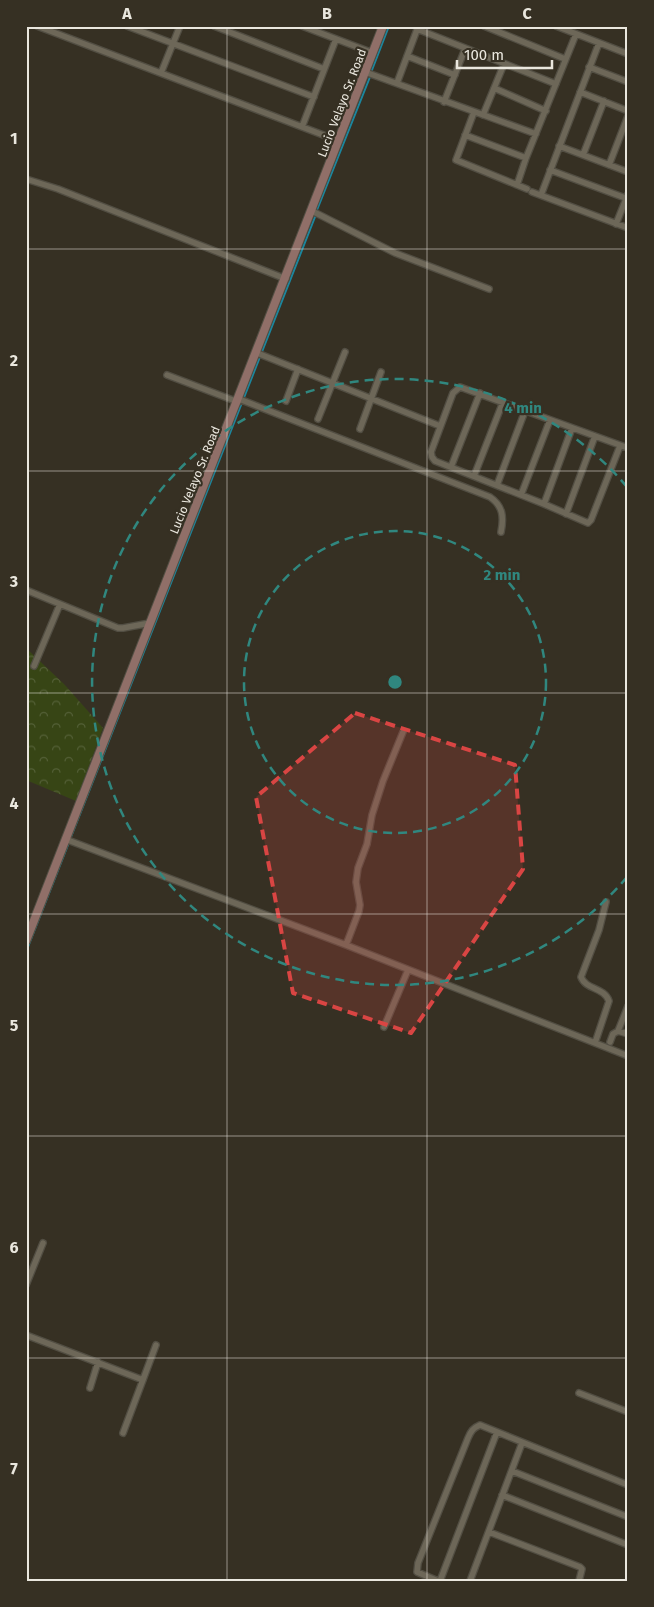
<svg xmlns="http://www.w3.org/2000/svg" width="654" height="1607" viewBox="0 0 654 1607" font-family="'Fira Sans',sans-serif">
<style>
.forest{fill:url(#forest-crowns)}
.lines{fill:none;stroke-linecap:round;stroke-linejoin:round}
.stream{stroke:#1c869e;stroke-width:2}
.minor-casing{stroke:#524e43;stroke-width:8}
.secondary-casing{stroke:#524e43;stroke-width:10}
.minor{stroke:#6d6758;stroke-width:5.5}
.secondary{stroke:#906f68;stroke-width:8}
.marked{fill:#d94543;fill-opacity:0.2;stroke:#d94543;stroke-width:4;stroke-dasharray:10 6;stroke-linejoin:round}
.grid{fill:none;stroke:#eae7de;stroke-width:1;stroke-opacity:0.55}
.ring{fill:none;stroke:#30877f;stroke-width:2.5;stroke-dasharray:9 6}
.labels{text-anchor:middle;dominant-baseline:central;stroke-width:4.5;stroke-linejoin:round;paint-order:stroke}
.street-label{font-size:12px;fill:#eae7de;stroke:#363023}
.centre{fill:#30877f;stroke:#363023;stroke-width:2.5}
.ring-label{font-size:15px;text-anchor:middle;font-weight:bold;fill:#30877f;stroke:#363023;stroke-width:4.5;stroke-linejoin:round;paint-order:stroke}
.neatline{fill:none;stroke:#eae7de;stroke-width:2}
.grid-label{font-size:16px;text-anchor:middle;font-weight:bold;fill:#eae7de}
</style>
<defs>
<pattern id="forest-crowns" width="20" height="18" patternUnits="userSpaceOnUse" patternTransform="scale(1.25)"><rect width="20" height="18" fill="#374515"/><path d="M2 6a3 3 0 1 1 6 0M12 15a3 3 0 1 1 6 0" fill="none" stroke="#546037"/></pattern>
</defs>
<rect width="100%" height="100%" fill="#363023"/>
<!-- forest -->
<path class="forest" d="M26,648L64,684L103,728L76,801L26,780Z"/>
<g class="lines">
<!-- stream -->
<path class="stream" d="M372,70L389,26
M317,210L370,77
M71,837L315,217
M26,952L68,845"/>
<defs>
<path id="minor" d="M37,26L339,141
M127,26L314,97
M214,26L324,69
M302,26L373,53
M484,26L565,59
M556,26L628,54
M417,29L556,84
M407,56L455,75
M589,67L628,82
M365,72L536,134
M161,73L180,26
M397,83L418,27
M494,88L546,111
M580,92L628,111
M444,102L465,49
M474,112L456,160L527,189
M483,115L504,64
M302,127L336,39
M465,135L526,158L576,34
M559,146L628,172
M583,155L604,101
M609,165L628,116
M550,170L628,199
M26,179L58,189L286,279
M517,185L526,158
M532,192L628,228
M541,195L599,43
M312,211L395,253L489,289
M616,224L628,194
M257,353L440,426
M167,375L238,402
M239,399L490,497C503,506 504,517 501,532
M286,401L298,369
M318,419L345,352
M360,429L381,372
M620,446L591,520L588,523L544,504L435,461L432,457L431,452L453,393L460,387L628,448
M451,467L480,393
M474,476L503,402
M497,485L525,411
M521,495L550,420
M544,504L572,428
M566,514L595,436
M26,590L118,628H123L150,623
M34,666L60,604
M65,839L346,945L628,1056
M346,945L359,911L360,905L356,882L358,868L367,844L372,815L383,781L403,732
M384,1027L408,970
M618,1031L628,1034
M610,1042L613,1034L618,1031L628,1006
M595,1043L609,1001C604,987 586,990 581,977L599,930L606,902
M26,1285L43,1243
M26,1335L143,1380
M90,1388L98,1362
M579,1393L628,1412
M123,1433L156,1345
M512,1471L628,1517
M502,1495L628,1545
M489,1532L580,1567L582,1569L579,1581
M438,1581L417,1572L418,1563L468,1438C471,1431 473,1428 480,1425L628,1485
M440,1581L497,1432
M470,1581L522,1443"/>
<path id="secondary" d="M26,941L383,26"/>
</defs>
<!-- minor casing -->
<use href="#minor" class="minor-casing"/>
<!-- secondary casing -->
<use href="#secondary" class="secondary-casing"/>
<!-- minor -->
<use href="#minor" class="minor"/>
<!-- secondary -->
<use href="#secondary" class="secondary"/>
</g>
<!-- marked area -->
<path class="marked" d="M355,713L515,765L523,869L411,1033L293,993L256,797Z"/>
<!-- grid -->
<path class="grid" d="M227,26V1581M427,26V1581M26,249H628M26,471H628M26,693H628M26,914H628M26,1136H628M26,1358H628"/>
<!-- distance rings -->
<g class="ring">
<circle cx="395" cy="682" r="151"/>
<path d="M627 877A303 303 0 1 1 627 487"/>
</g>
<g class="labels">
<!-- street labels -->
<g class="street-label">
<text transform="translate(342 103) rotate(-69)">Lucio Velayo Sr. Road</text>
<text transform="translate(195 480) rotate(-68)">Lucio Velayo Sr. Road</text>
</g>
</g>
<circle cx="395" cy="682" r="8" class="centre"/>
<g class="ring-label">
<text x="523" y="413">4 min</text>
<text x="502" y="580">2 min</text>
</g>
<!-- border -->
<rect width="654" height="1607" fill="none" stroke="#363023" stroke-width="55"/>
<!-- scale -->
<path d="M457 60v8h95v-8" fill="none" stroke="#eae7de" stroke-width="2.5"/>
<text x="464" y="60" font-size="15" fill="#eae7de" stroke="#363023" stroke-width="4" paint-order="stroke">100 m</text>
<rect x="28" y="28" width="598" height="1552" class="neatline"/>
<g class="grid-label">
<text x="127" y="19">A</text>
<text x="327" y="19">B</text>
<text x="527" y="19">C</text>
<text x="14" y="144">1</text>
<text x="14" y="366">2</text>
<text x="14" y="587">3</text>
<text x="14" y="809">4</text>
<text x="14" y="1031">5</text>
<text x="14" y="1253">6</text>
<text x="14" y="1474">7</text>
</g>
</svg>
